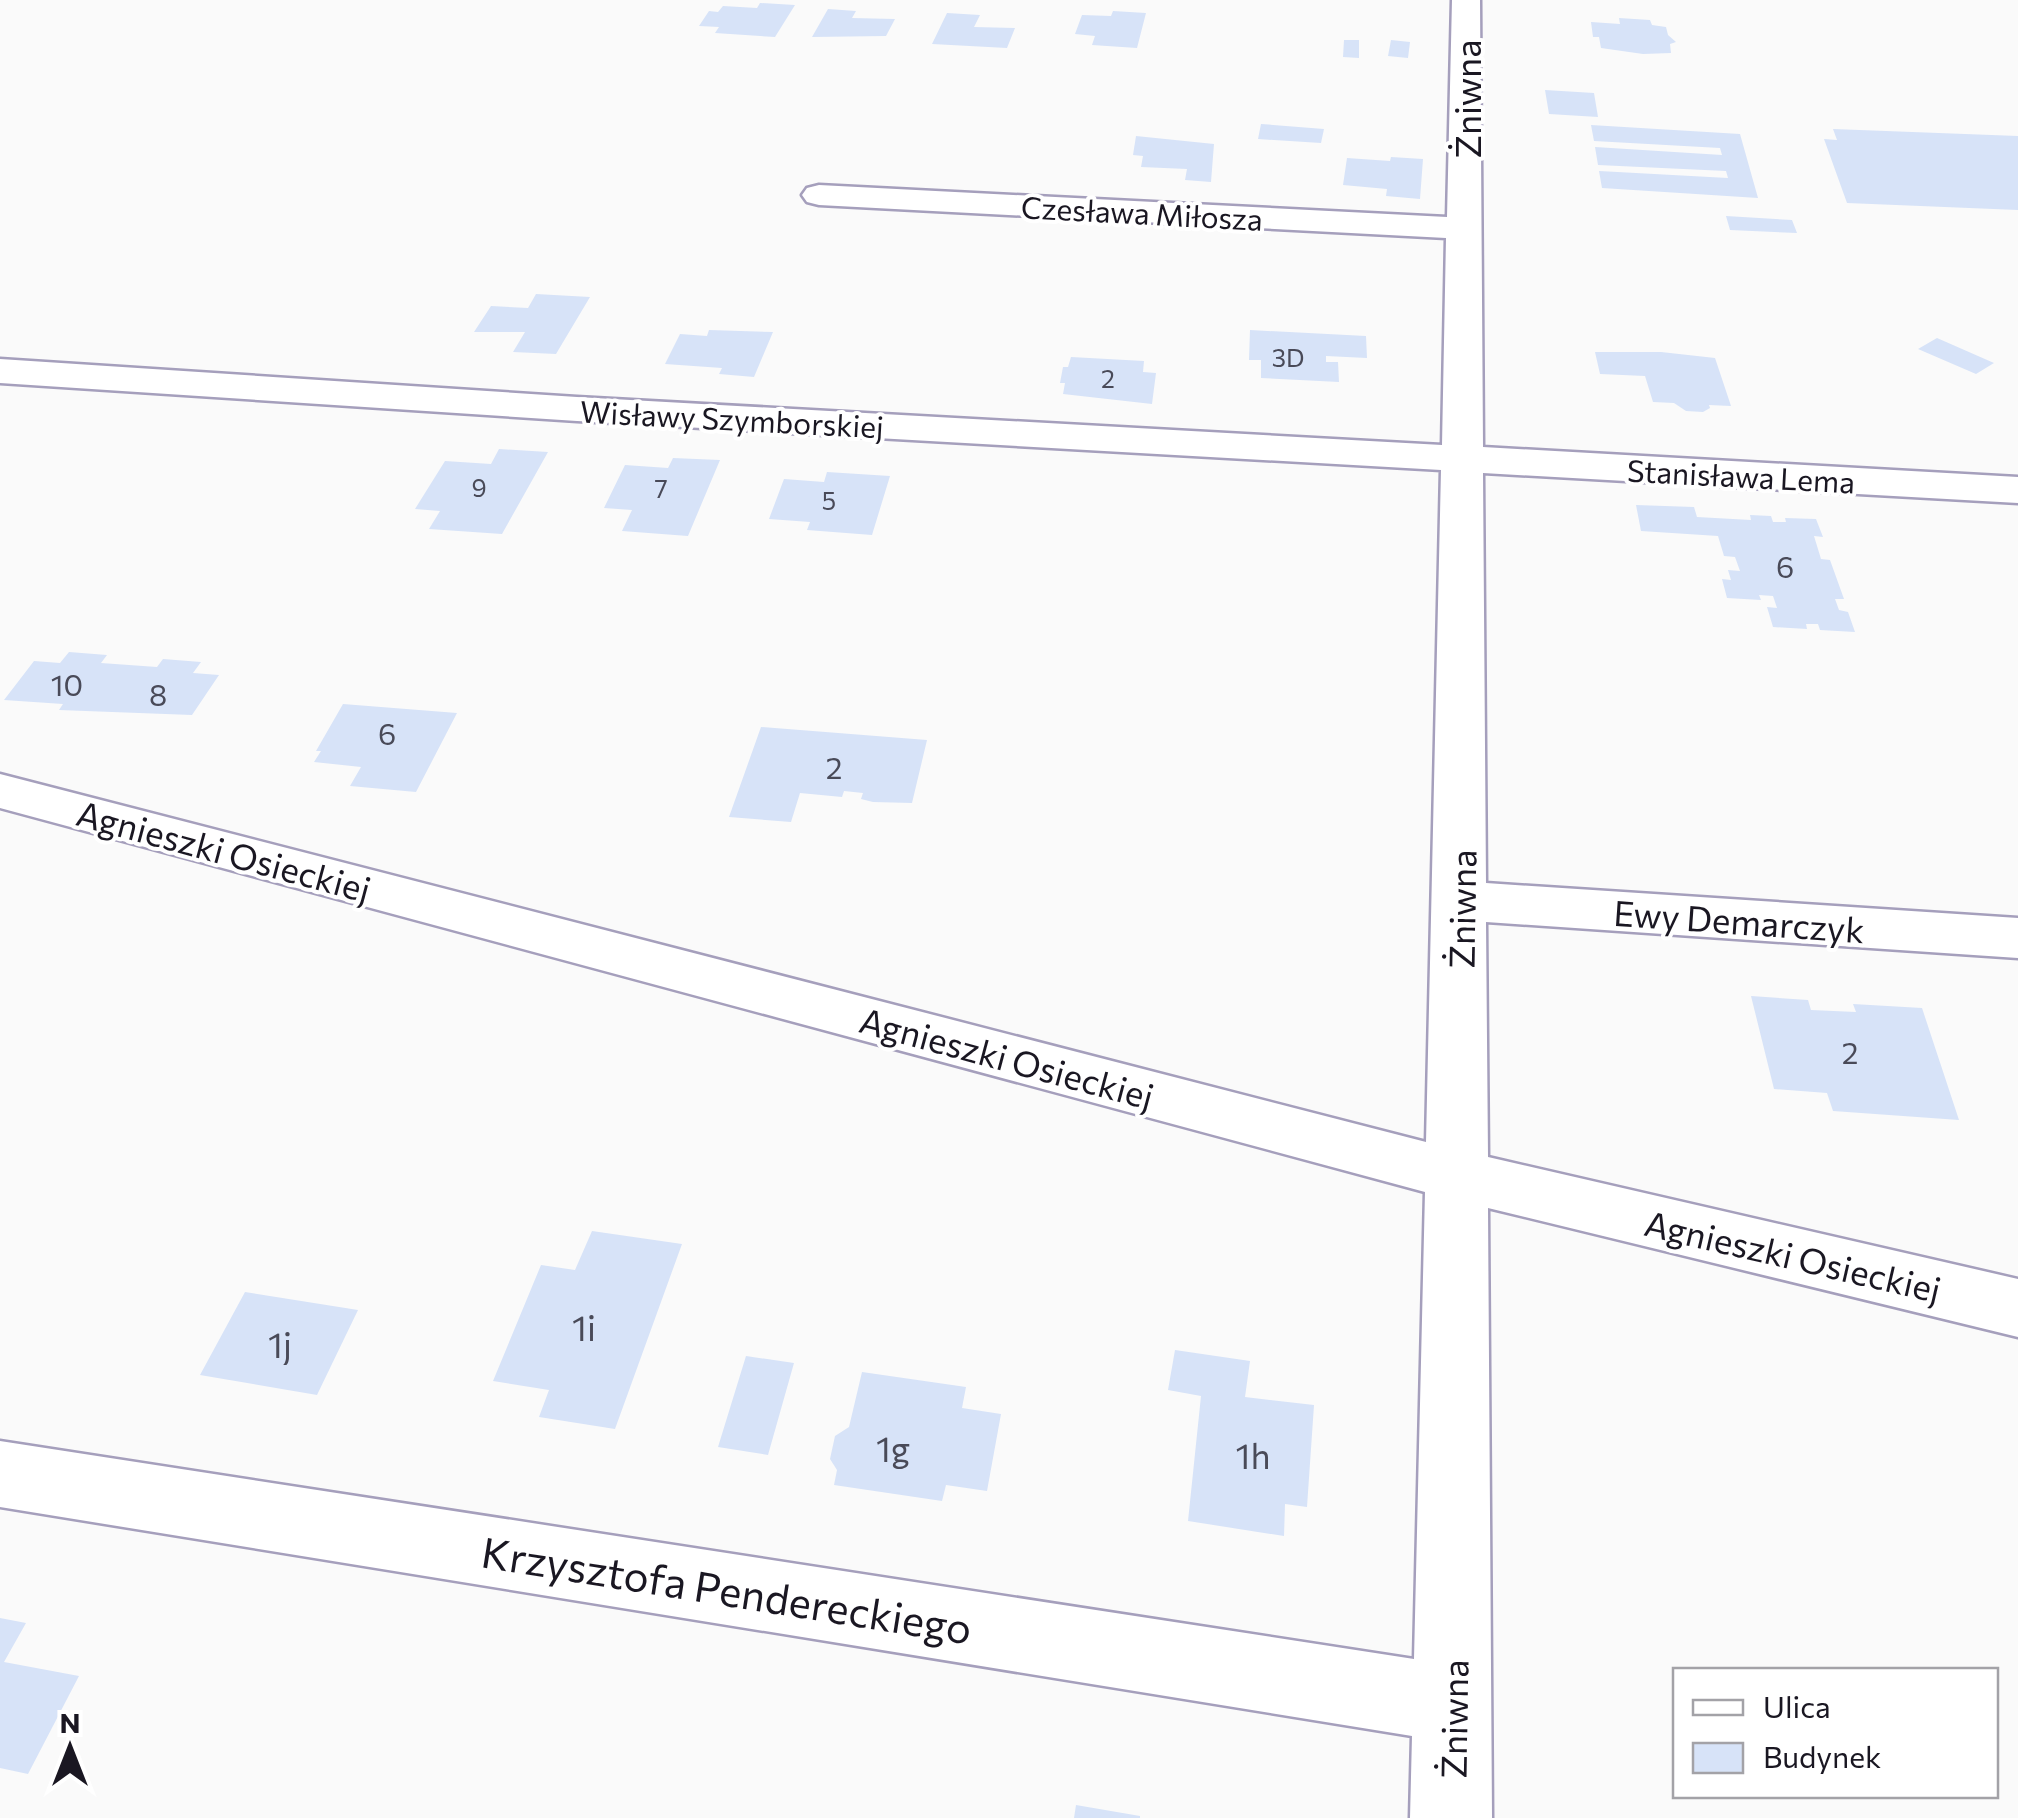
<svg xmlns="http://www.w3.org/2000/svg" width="2018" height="1818" viewBox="0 0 2018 1818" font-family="Commissioner,sans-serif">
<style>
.building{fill:#d7e3f8}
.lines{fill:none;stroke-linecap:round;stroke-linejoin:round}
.street-casing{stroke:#a59fbc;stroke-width:5}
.street{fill:#fff;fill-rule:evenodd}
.labels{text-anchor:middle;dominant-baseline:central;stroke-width:8;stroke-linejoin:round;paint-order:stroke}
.far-number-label{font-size:25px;fill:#494a58}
.far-street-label{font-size:30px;fill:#1a1722;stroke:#fff}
.number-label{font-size:30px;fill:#494a58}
.street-label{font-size:35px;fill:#1a1722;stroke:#fff}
.near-number-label{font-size:35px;fill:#494a58}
.near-street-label{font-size:42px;fill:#1a1722;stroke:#fff}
</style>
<rect width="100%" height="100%" fill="#fafafa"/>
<!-- building -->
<path class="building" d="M760,3L795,5L775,37L715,33L719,27L699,26L709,11L718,12L723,6L757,8Z
M828,9L856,11L852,18L895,19L886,36L812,37Z
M1113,11L1146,13L1137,48L1092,45L1095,36L1075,34L1082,15L1111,16Z
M947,13L980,15L974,27L1015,28L1007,48L932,44Z
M1619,18L1650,20L1652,25L1666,27L1668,35L1676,42L1670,44L1671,53L1643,54L1601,48L1599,37H1593L1591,22L1620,24Z
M1344,40H1359V58L1343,57Z
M1391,40L1410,42L1408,58L1388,56Z
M1545,90L1594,93L1598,117L1549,114Z
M1261,124L1324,129L1321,143L1258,139Z
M1591,125L1740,134L1758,198L1602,188L1599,171L1728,178L1726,171L1598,165L1595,147L1722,155L1720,148L1594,141Z
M1833,129L2018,136V210L1847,203L1824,139L1837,140Z
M1136,136L1214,144L1211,182L1185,180L1187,169L1141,167L1143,156L1133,155Z
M1391,157L1423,159L1420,199L1386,196L1387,189L1343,185L1347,158L1390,161Z
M1726,216L1792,220L1797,233L1730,230Z
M536,294L590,297L556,354L513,352L525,332H474L491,306L528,308Z
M709,330L773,332L754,377L719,374L722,368L665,364L680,334L707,336Z
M1250,330L1366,336L1367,358L1326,356V362H1338L1339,382L1261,378V360H1249Z
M1937,338L1994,363L1976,374L1918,349Z
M1595,352H1661L1715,358L1731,406L1709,405L1710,408L1703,412L1686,411L1674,403L1653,402L1645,376L1600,374Z
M1071,357L1144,361L1143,372L1156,373L1152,404L1063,394L1065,383H1060L1063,367H1068Z
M499,449L548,452L502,534L429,529L440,511L415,509L445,461L491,464Z
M673,458L720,460L688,536L622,531L632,510L604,508L625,465L668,468Z
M827,472L890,476L872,535L807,530L810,522L769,519L784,479L824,482Z
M1636,505L1694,507L1697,517L1751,520L1750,515L1771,516L1773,522H1786L1785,518L1816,519L1823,537L1814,536L1821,559L1830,560L1844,599H1835L1839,610L1848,612L1855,632L1820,630L1818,624H1806L1807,629L1773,627L1767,607L1777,608L1773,596L1759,595L1761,600L1727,598L1722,579L1731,580L1728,570L1740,571L1735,557L1724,556L1718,536L1641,531Z
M69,652L107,655L101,663L157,667L163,659L201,662L193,673L219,675L192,715L59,710L63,704L4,700L34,661L60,663Z
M343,704L457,713L416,792L350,786L361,767L314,762L321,751H316Z
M761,727L927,740L912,803L873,802L861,799L863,793L844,791L842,797L800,793L791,822L729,817Z
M1751,996L1808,1000L1811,1010L1856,1012L1853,1004L1922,1008L1959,1120L1833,1111L1827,1093L1774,1089Z
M592,1231L682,1244L615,1429L539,1417L549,1390L493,1381L541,1265L575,1270Z
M245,1292L358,1310L317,1395L200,1375Z
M1175,1350L1250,1361L1245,1397L1314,1405L1307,1507L1285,1504L1284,1536L1188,1521L1201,1396L1168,1390Z
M746,1356L794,1363L768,1455L718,1447Z
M862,1372L966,1387L962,1408L1001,1414L987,1491L946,1485L942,1501L834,1485L837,1470L830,1459L835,1436L849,1427Z
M0,1618L26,1623L4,1662L79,1676L28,1774L0,1768Z
M1076,1805L1140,1816V1818H1074Z"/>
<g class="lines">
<defs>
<path id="street" d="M1452,0H1480L1483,447L2018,477V503L1483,473L1486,883L2018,918V958L1486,922L1488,1157L2018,1279V1337L1488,1208L1492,1818H1410L1412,1736L0,1507V1441L1414,1659L1425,1192L0,808V774L1426,1142L1441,470L577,421L0,383V359L577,397L1442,445L1446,238L819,205L807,202L802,195L807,188L819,185L1447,217Z"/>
</defs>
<!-- street casing -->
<use href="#street" class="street-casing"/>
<!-- street -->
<use href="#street" class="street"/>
</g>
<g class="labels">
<!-- far-number labels -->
<g class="far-number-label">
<text x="1288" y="357">3D</text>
<text x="1108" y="378">2</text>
<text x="479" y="487">9</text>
<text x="661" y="488">7</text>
<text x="829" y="500">5</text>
</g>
<!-- far-street labels -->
<g class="far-street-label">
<text transform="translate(1142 212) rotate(3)">Czesława Miłosza</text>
<text transform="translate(732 418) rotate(3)">Wisławy Szymborskiej</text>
<text transform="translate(1741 475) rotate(3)">Stanisława Lema</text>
</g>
<!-- number labels -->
<g class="number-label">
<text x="1785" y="565">6</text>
<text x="67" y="683">10</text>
<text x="158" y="693">8</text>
<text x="387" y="732">6</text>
<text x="834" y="766">2</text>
<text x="1850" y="1051">2</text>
</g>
<!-- street labels -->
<g class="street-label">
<text transform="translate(1466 99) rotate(-90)">Żniwna</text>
<text transform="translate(224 850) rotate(15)">Agnieszki Osieckiej</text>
<text transform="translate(1461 909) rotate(-89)">Żniwna</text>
<text transform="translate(1739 920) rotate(4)">Ewy Demarczyk</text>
<text transform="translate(1007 1057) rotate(15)">Agnieszki Osieckiej</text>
<text transform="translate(1793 1255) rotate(13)">Agnieszki Osieckiej</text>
<text transform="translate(1453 1719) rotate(-89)">Żniwna</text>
</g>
<!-- near-number labels -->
<g class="near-number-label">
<text x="584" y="1326">1i</text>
<text x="280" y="1343">1j</text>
<text x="893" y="1447">1g</text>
<text x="1253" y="1454">1h</text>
</g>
<!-- near-street labels -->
<g class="near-street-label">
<text transform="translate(727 1589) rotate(9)">Krzysztofa Pendereckiego</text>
</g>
</g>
<!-- legend -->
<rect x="1673" y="1668" width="325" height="130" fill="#ffffff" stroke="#a3a2a7" stroke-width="2.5"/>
<rect x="1693" y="1700" width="50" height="15" fill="#ffffff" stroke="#a3a2a7" stroke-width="2.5"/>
<text x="1763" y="1718" font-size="30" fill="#1a1722">Ulica</text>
<rect x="1693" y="1743" width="50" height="30" fill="#d7e3f8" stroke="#a3a2a7" stroke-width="2.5"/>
<text x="1763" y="1768" font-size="30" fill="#1a1722">Budynek</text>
<!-- north arrow -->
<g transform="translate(70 1748)" stroke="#ffffff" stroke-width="8" paint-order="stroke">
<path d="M0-8L18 38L0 25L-18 38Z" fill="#1a1722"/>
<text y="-15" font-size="28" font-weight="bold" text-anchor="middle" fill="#1a1722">N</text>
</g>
</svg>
